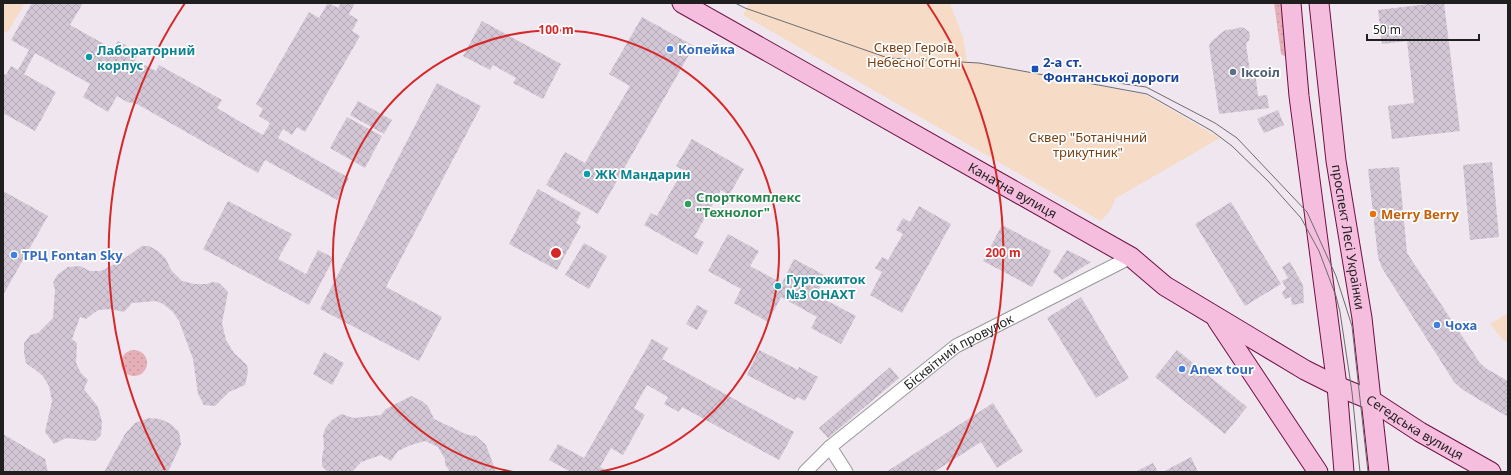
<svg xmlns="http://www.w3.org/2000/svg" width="1511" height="475" viewBox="0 0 1511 475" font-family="'Noto Sans',sans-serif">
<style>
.grass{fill:url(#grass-dots)}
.park{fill:#f6dbc7}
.building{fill:url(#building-cross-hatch)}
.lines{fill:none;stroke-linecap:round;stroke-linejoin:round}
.minor-casing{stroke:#999;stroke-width:15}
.secondary-casing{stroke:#700d42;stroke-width:21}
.minor{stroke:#fff;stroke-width:13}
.secondary{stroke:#f5bedf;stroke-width:19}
.tram{stroke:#6d6d6d;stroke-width:1}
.ring{fill:none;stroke:#d62828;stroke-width:2}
.shop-dot{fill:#3f7fe0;stroke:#fff;stroke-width:1.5}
.culture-dot{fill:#0f9aa8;stroke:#fff;stroke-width:1.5}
.transit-dot{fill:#1a4fb4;stroke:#fff;stroke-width:1.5}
.service-dot{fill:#5c6f8a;stroke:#fff;stroke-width:1.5}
.leisure-dot{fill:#2e9e5b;stroke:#fff;stroke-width:1.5}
.food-dot{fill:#e8710a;stroke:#fff;stroke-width:1.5}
.labels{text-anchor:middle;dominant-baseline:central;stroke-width:3.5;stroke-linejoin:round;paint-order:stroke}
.park-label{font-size:13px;fill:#773f13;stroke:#fff}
.shop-label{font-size:13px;font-weight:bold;fill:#366cbe;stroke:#fff;text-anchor:start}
.culture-label{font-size:13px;font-weight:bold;fill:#0d838f;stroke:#fff;text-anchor:start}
.transit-label{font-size:13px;font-weight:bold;fill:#164399;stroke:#fff;text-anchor:start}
.service-label{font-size:13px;font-weight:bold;fill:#4e5e75;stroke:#fff;text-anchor:start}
.street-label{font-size:13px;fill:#1f1f1f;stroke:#fff}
.leisure-label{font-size:13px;font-weight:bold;fill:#27864d;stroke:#fff;text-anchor:start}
.food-label{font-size:13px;font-weight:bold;fill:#c56008;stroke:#fff;text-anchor:start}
.centre{fill:#d62828;stroke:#fff;stroke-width:2}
.ring-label{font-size:12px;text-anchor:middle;font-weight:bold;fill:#d62828;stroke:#fff;stroke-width:3.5;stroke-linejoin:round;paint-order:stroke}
</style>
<defs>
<pattern id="grass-dots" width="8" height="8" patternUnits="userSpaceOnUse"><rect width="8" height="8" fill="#e6b0b8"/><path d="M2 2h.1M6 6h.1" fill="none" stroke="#c5979e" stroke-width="1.8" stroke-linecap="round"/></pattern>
<pattern id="building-cross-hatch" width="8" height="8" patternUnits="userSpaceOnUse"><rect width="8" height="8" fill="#d3c7d6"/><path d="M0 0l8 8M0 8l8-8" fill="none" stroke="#b5aab7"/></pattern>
</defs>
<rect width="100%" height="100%" fill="#efe6ef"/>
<!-- grass -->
<path class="grass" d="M1274,3H1284L1288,55L1284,56L1281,54Z
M121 363a13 13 0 1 1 26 0a13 13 0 1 1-26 0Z"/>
<!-- park -->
<path class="park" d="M3,3H25L7,33L3,30Z
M749,3H950L963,37L967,63H978L1146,95L1220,138L1116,198L1110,211L1101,221L743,15Z
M1508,313V343L1504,341L1490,324Z"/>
<!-- building -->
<path class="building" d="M32,3H83L70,25L113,49L118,41L139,53L135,60L156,71L159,65L222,100L217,108L263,135L270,123L259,116L263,109L256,104L309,12L319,18L328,3L338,8L341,3H355L349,14L358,20L352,31L360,36L305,132L297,127L292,135L283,129L278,138L349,178L337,200L265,160L258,173L137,104L127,102L117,96L108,112L83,97L90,84L35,53L24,74L56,92L35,131L3,113V73L6,75L11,66L18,70L29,50L11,40Z
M1436,3H1444L1460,131L1392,139L1388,106L1414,103L1407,41L1382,44L1378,10Z
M642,17L694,46L598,214L546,185L565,152L585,163L630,86L609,74Z
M482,21L561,64L543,99L513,83L516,78L493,65L490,70L463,56Z
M1240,27L1244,28L1249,32L1250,36L1249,40L1246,44L1250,72L1255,71L1258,96L1267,95L1269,108L1219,114L1209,45L1212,41L1221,33L1226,30L1235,29Z
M437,83L481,106L386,287L442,317L419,361L320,309Z
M358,101L392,120L384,134L350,115Z
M1278,110L1284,125L1264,133L1257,119Z
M347,117L382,136L365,168L330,148Z
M692,139L744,169L729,195L721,190L694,237L704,242L697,255L644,225L651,213L657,216L683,170L676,166Z
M1492,162L1499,237L1470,240L1463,165Z
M1399,167L1407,253L1480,363L1487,369L1508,381V417L1463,390L1454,382L1382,268L1378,257L1368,169Z
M538,189L581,213L576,223L581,226L557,270L509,244Z
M3,191L48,216L3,295Z
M228,201L292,234L278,259L306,274L318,250L334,258L309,305L203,249Z
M1231,202L1281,284L1245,306L1195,224Z
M919,206L951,224L902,313L870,295L882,272L875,268L882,257L888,260L903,234L896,230L903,218L910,222Z
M1002,225L1051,251L1032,287L983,261Z
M728,234L759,251L750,266L782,283L794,259L826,276L816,295L856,316L841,344L811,328L817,317L781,297L768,322L734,303L741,289L708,271Z
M584,243L607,256L589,289L565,275Z
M142,246H149L158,251L166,259L171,270L182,281L195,284H206L213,282L219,283L228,292L222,323L226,340L234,353L247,365L248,372L245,385L229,392L215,406L204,405L198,394L193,359L179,321L173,312L163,304L156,301L132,303L124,312L111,309L98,310L86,319L80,317L72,339L77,343L76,363L81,373L88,380L84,389L98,407L102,422L101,435L95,441L66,438L54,444L45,432L52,401L49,386L42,375L26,363L24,353V343L30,335L38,333L53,318L55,289L53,283L57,275L68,267L80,266L90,271H101L122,260Z
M1067,250L1091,262L1062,280L1053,272Z
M1290,262L1303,285L1304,303L1292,305L1291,297L1285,299L1282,293L1286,288L1282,281L1288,278L1282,267Z
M1081,297L1129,378L1096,398L1047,318Z
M697,305L708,311L697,330L686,324Z
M652,339L668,348L662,359L794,432L779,460L682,407L679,412L664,404L668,397L647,385L634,408L645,415L623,455L611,448L600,467L610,472H571L549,460L558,444L584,458Z
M759,350L798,370L799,367L818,377L805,401L797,397L795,400L747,375Z
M1177,350L1247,407L1225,434L1155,377Z
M324,352L344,363L332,385L313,374Z
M890,367L899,378L828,438L819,428Z
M411,396L422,401L428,406L434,419L468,435L476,436L486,445L496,472H450L445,464V459L438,447L425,441L411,445L398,451L391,461L381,455L361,462L352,472H328L322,466V458L324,447L323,435L326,427L332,420L341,414L354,418L381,415L386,409Z
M993,403L1023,451L997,468L981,442L934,472H886Z
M149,418L160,419L171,424L179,432L181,444L168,472H104L125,434L135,423Z
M3,434L45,459L48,472H3Z
M1191,457L1198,472H1163Z
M1153,463L1158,472H1135Z"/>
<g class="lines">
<defs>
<g id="minor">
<path d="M830,447L846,472"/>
<path id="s1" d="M805,472L830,447L956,346L1131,257"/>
</g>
<g id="secondary">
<path id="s2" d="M682,3L1131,257L1165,286L1305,370L1337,386L1371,400L1420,432L1491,472"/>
<path d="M1291,3L1299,96L1337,386L1344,472"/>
<path id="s3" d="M1319,3L1336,161L1362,318L1379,472"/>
<path d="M1217,320L1318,472"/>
</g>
</defs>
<!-- minor casing -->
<use href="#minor" class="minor-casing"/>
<!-- secondary casing -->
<use href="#secondary" class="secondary-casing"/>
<!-- minor -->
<use href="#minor" class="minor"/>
<!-- secondary -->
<use href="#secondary" class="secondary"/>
<!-- tram -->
<path class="tram" d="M735,3L745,8L888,58L979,63L1147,94L1212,131L1232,146L1268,181L1301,218L1319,251L1336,296L1340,312L1352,392L1360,472
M1118,83L1146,87L1215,123L1237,138L1307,212L1336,276L1352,326L1368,472"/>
</g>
<!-- distance rings -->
<g class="ring">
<path d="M513 472A223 223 0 1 1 599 472"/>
<path d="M165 470A447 447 0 0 1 185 3M927 3A447 447 0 0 1 947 470"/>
</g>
<!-- markers -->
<g class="shop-dot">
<circle cx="670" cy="49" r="4"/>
<circle cx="14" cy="255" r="4"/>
<circle cx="1437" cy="325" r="4"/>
<circle cx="1182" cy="369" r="4"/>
</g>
<g class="culture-dot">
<circle cx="89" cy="57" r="4"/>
<circle cx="587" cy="174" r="4"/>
<circle cx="778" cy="286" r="4"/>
</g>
<rect class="transit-dot" x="1031" y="65" width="8" height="8" rx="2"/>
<circle class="service-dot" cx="1233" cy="72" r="4"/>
<circle class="leisure-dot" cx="688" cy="204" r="4"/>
<circle class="food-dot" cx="1373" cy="214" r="4"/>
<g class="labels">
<!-- park labels -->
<g class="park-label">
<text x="914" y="47">Сквер Героїв<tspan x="914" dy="15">Небесної Сотні</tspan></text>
<text x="1088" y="137">Сквер "Ботанічний<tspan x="1088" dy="15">трикутник"</tspan></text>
</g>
<!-- shop labels -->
<g class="shop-label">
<text x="678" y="49">Копейка</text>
<text x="22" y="255">ТРЦ Fontan Sky</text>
<text x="1445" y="325">Чоха</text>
<text x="1190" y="369">Anex tour</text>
</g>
<!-- culture labels -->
<g class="culture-label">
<text x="97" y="50">Лабораторний<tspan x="97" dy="15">корпус</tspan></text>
<text x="595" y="174">ЖК Мандарин</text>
<text x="786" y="279">Гуртожиток<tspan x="786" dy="15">№3 ОНАХТ</tspan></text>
</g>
<!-- transit labels -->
<g class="transit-label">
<text x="1043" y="62">2-а ст.<tspan x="1043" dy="15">Фонтанської дороги</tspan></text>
</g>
<!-- service labels -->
<g class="service-label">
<text x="1241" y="72">Іксоіл</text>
</g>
<!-- street labels -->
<g class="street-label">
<text stroke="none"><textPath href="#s2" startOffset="380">Канатна вулиця</textPath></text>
<text stroke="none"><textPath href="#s3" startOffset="236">проспект Лесі Українки</textPath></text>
<text stroke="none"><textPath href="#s1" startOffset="196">Бісквітний провулок</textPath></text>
<text stroke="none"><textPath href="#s2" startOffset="848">Сегедська вулиця</textPath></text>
</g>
<!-- leisure labels -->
<g class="leisure-label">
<text x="696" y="197">Спорткомплекс<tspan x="696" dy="15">"Технолог"</tspan></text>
</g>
<!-- food labels -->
<g class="food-label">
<text x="1381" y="214">Merry Berry</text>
</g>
</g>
<circle cx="556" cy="253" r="6" class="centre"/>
<g class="ring-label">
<text x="556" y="34">100 m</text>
<text x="1003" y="257">200 m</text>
</g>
<!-- border -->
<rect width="1511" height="475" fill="none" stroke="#1f1f1f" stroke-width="8"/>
<!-- scale -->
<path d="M1367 34v6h112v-6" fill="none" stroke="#1f1f1f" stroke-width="2"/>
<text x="1373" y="34" font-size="12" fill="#1f1f1f" stroke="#ffffff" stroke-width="3" paint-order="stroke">50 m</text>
</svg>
